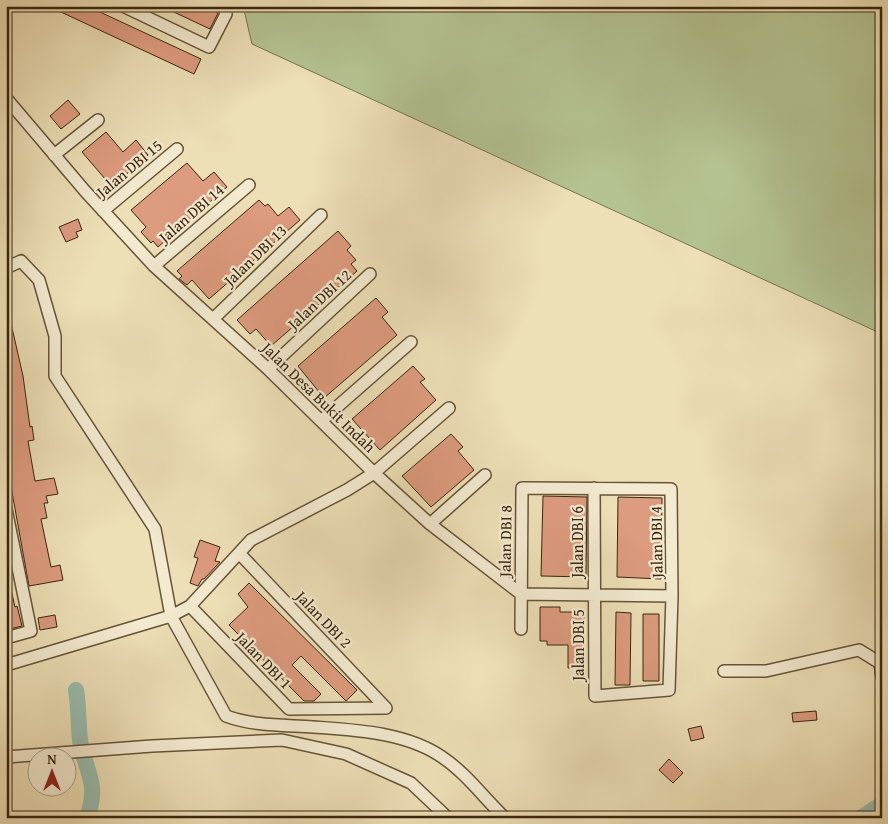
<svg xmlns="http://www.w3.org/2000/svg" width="888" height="824" viewBox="0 0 888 824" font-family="'Gentium Book Plus',serif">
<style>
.green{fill:#b4c391;stroke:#777450}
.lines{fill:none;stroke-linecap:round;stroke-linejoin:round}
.river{stroke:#99bdaf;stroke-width:16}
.building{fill:#dd9b7f;stroke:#3a260e}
.minor-casing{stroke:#675438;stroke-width:14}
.minor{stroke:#f3ead0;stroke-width:11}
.labels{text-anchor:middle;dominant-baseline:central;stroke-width:4.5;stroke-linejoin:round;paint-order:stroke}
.street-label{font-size:16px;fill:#3a260e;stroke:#f3ead0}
</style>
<rect width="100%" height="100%" fill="#eddfb6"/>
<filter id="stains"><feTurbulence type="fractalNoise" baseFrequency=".004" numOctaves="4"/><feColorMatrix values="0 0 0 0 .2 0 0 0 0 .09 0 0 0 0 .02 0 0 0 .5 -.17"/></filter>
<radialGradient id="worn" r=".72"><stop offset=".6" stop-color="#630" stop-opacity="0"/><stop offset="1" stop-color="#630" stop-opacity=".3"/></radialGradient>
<!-- green -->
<path class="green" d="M243,6H882V334L252,44Z"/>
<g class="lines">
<!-- river -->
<path class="river" d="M76,690C79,707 78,723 80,740C85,773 100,781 87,818
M861,818L882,804"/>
</g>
<!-- building -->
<path class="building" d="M48,6H87L201,59L194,74Z
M161,6H204L218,13L210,29Z
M68,100L80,114L61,129L50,116Z
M106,132L123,152L136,140L148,155L112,187L82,152Z
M187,163L203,181L214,172L227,187L158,247L153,241L151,243L141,232L146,227L131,210Z
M259,200L265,206L268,204L278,216L289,207L300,220L209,299L192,280L187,285L179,279L182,276L177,271Z
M78,219L82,230L76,232L78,237L66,242L59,227Z
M338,231L351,246L347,250L356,260L351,264L357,271L271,346L256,329L250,334L237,320Z
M376,298L388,312L382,317L397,335L324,398L298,366Z
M6,319H10L23,376L30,427L32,426L34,440L28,441L35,481L54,478L58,494L46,496L48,503H44L47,518L41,519L51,567L60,565L63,580L29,586L6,459Z
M413,366L425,379L420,382L436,400L380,450L352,419Z
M451,434L463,447L458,451L474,470L431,507L402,476Z
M543,496L587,497L586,577L541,576Z
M618,497L662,498L661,579L617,577Z
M200,540L220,547L215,561L220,562L204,579H202L198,586L190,583L198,558L194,557Z
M6,580H9L15,607L17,606L22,626L6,630Z
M249,583L357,690L346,701L301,656L292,665L321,694L314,701H304L229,625L248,607L238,594Z
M540,607H560V612H584L583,668H568V645H547V641H540Z
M616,612L631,613L630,685H615Z
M643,614H659V681H643Z
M55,615L57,627L40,630L38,618Z
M816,711L817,720L793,722L792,713Z
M701,726L704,738L691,741L688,729Z
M669,759L683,773L673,783L659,770Z"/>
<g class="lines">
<defs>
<path id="minor" d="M123,6L209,47L226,14L224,6
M6,98L85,191L154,266L268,369L374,473L430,524L521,594L672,596
M54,155L98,120
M103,211L177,149
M154,266L249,185
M6,268L21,261L39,280L55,336V376L155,529L171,616L226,716C253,726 284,725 313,727C354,730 406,732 442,757C466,773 484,798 505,818
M213,319L321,215
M268,369L370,274
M321,421L411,342
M6,509L31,631L6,638
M430,524L485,475
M239,553L386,708
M190,606L289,709L386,708
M521,629L522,488L671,489L672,596L669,690L595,696L594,488
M6,665L171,616L190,606L251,540L347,490L374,473L449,408
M724,671H766L859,650L880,663L882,677
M6,757L152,746L282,740L346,754L411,783L448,818"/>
</defs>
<!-- minor casing -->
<use href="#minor" class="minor-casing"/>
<!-- minor -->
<use href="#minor" class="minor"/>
</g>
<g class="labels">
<!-- street labels -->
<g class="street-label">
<text transform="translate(129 168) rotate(-40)">Jalan DBI 15</text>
<text transform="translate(191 213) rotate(-41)">Jalan DBI 14</text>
<text transform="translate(255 255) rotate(-44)">Jalan DBI 13</text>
<text transform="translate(319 299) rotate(-43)">Jalan DBI 12</text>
<text transform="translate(319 397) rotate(44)">Jalan Desa Bukit Indah</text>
<text transform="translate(505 541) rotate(-89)">Jalan DBI 8</text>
<text transform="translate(577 542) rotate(-90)">Jalan DBI 6</text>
<text transform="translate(656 542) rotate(-91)">Jalan DBI 4</text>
<text transform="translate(324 619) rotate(46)">Jalan DBI 2</text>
<text transform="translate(578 645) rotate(-90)">Jalan DBI 5</text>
<text transform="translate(264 660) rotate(46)">Jalan DBI 1</text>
</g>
</g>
<!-- margin -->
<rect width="888" height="824" fill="none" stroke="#eddfb6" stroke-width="25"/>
<rect x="8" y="8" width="873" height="809" fill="none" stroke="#3a260e" stroke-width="2.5"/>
<rect x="12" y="12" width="863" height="799" fill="none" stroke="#3a260e"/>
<!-- north arrow -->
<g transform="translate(52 772)"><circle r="24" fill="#f3ead0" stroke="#a99c82"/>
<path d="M0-4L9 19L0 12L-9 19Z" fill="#8f2418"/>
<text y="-8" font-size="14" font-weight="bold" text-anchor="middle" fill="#3a260e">N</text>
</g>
<rect width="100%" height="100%" filter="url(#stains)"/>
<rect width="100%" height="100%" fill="url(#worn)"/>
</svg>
